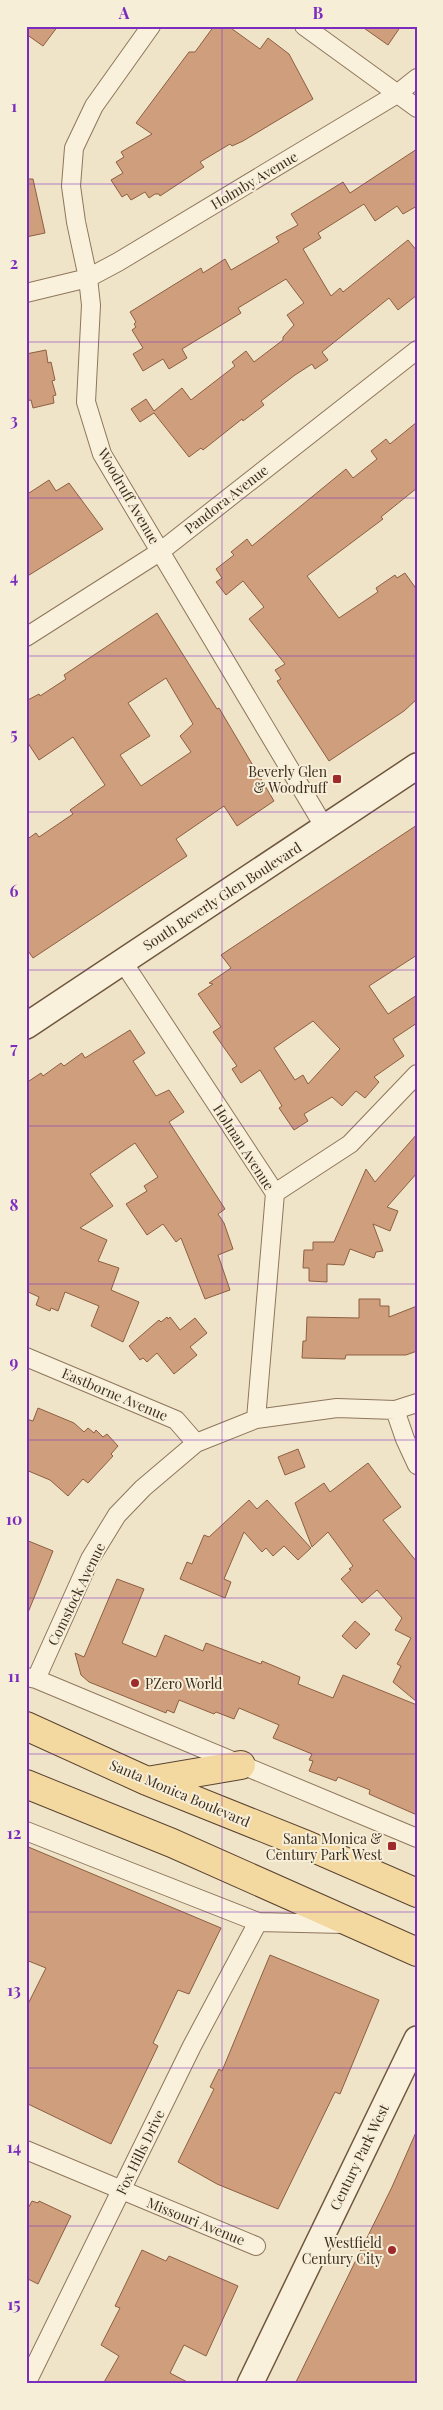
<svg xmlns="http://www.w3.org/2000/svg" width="443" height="2410" viewBox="0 0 443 2410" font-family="'Playfair Display',serif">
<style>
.building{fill:#cf9f7d;stroke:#8d5f41;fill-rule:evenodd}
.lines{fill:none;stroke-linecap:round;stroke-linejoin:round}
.street-casing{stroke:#8d765c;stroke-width:20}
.secondary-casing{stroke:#6f573f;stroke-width:28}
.primary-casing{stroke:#5b4430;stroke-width:30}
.street{stroke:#faf1dc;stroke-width:18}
.secondary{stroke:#faf1dc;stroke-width:25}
.primary{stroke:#f3d9a0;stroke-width:28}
.grid{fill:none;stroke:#7b2cbf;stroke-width:1;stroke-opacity:0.55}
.poi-dot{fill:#9e2a2b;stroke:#f7eed8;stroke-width:2}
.labels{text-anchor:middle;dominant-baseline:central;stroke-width:4;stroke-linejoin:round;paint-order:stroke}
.street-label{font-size:14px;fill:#3d2e20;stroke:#f7eed8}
.poi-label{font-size:14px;fill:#3d2e20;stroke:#f7eed8;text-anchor:end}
.neatline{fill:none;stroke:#7b2cbf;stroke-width:2}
.grid-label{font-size:16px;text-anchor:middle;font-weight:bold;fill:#7b2cbf}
</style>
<rect width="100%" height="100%" fill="#f0e4c8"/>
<!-- building -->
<path class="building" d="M26,26H58L43,46L26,34Z
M214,26H228L260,49L268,38L289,54L313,99L243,141L232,146L230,144L200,162L204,167L160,196L159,194H155L149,198L145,192L131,200L127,194L122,197L111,180L123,173L116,162L124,157L121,152L152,134L136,123L189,52H195Z
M361,26H401L388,45Z
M417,149V206L403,214L397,206L375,221L364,204L318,233L321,238L303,249L331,296L340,288L343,292L408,240L417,251V295L398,310L389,298L322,352L328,360L315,369L312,364L295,375L261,401L264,405L243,421L242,419L203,450L201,448L189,457L154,413L140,422L131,409L146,399L154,411L182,388L191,400L235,366L232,362L246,351L254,362L283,340V337L294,325L287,315L304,303L286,279L238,308L241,313L182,349L187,358L169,369L163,359L143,371L133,354L143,348L132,330L136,327L134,324L136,322L130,312L201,268L203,273L225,259L231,270L279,242L276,237L298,225L291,214L343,182L350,193Z
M26,179H33L45,233L26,237Z
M46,350L48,363L51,362L55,380L52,381L56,395L53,396L54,403L33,408L31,400L26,401V354Z
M417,422V488L381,517L383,519L307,576L339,618L378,592L376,588L395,575L397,578L405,573L417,590V699L404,711L329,761L277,681L281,679L275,670L285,664L249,619L264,607L243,581L226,595L216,582L222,578L216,569L234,555L231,552L247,539L252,546L346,469L353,478L377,459L371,451L386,439L390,444Z
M49,480L56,491L69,483L103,529L26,577V495Z
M157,613L217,709L219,708L274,801L237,826L224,806L176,839L187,856L33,958L26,948V840L36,833L39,837L45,833L73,814L70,810L105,785L73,737L39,760L26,740V701L39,694L40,696L66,679L64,675ZM166,678L193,724L180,736L191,752L141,786L120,755L150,736L128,703Z
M417,825V955L369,986L388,1014L417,995V1023L393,1039L404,1056L374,1077L379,1082L365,1098L356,1091L342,1106L332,1097L304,1114L308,1121L294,1130L279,1108L282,1106L260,1070L241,1083L232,1069L237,1066L213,1032L221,1027L198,994L213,984L209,983L231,968L221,955ZM313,1021L340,1049L308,1084L303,1075L295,1080L274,1048Z
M130,1030L145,1053L133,1061L156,1096L169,1090L184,1112L169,1122L225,1209L218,1214L224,1223L233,1249L218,1255L230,1290L205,1299L181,1238L176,1242L163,1224L147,1235L126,1204L147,1191L144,1186L158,1177L135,1143L90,1174L113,1206L80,1228L107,1240L98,1261L119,1268L111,1290L139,1302L123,1342L91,1326L99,1306L65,1292L58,1311L51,1308L50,1311L36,1305L39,1297L26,1291V1083L41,1073L43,1076L61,1063L64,1066L82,1053L85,1058Z
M417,1134V1173L387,1207L398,1211L390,1231L373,1224L383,1251L376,1252L374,1258L350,1249L344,1265L327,1264V1282L309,1281V1268H303L304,1250H313V1242H334L366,1169L375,1182Z
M359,1299H380V1306H389V1317L417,1306V1351L406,1355H346L345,1359L302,1358L303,1341H306L307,1317L359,1318Z
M167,1317L168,1319L170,1317L180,1330L195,1318L207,1333L190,1347L197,1355L174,1374L157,1353L147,1362L143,1358L140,1360L129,1346L159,1320L161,1322Z
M38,1408L74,1423L84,1432L88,1428L94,1433L96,1430L103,1437L107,1434L118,1446L111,1454L113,1456L88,1483L83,1479L68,1496L50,1480L26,1470V1419L33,1421Z
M298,1449L305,1467L285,1475L278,1457Z
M368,1463L401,1507L383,1520L417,1562V1702L393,1682L401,1666L397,1664L411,1638L395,1630L402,1618L377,1590L362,1603L341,1579L351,1570L349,1569L353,1566L328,1532L312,1547L295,1503L324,1483L330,1492Z
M249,1500L257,1509L267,1500L311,1548L298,1560L284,1546L273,1556L266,1548L262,1552L244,1532L224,1579L231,1582L225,1598L180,1579L187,1562L192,1564L204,1535L209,1537Z
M26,1540L53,1551L27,1615H26Z
M117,1579L144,1589L122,1643L156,1657L165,1635L203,1651L206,1643L261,1664L262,1661L300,1677L298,1684L333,1698L343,1675L417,1705V1815L369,1794L370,1790L338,1777L336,1781L309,1771L313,1761L309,1760L312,1754L273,1738L279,1725L239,1708L234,1719L216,1712L214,1714L179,1700L174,1713L167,1710L166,1713L89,1682L81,1675L75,1653L84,1657Z
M355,1621L370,1634L356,1649L342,1636Z
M26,1846L221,1928L189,1994L178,1990L153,2043L158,2046L111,2144L26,2103V2008L46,1968L26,1960Z
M270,1955L379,2000L340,2094L335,2092L278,2209L217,2184L178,2162L214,2089L210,2087L219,2069L222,2071Z
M417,2130V2384H295L392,2187Z
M32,2201L38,2203L39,2201L71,2216L38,2284L26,2278V2212Z
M142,2250L166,2261L169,2256L238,2286L206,2356L184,2345L170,2373L191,2384H103L119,2356L101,2345L120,2308L115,2306Z"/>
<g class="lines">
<defs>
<path id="street" d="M151,26L94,106L74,148L71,186L76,222L88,278L91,305L86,402L102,454L325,828
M304,26L417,108
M26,293L88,278L118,262L397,94L417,78
M26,637L161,551L417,350
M123,962L275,1193L256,1419
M275,1193L350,1144L417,1074
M26,1357L176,1420L196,1443
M395,1410L405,1439L417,1465
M26,1677L36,1679L417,1838
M36,1679L90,1559L117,1515L143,1488L196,1443L256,1419L337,1408L395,1410L417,1403
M26,1831L258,1922L344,1924
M26,2150L256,2246
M26,2384L192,2046L258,1922"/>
<path id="secondary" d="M26,1026L417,766
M250,2384L417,2039"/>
<path id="primary" d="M26,1726L147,1781L309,1846L417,1893
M147,1781L241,1765
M26,1784L172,1843L417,1952"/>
</defs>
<!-- street casing -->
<use href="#street" class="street-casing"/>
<!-- secondary casing -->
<use href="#secondary" class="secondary-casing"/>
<!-- primary casing -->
<use href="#primary" class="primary-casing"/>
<!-- street -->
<use href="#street" class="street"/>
<!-- secondary -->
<use href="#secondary" class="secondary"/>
<!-- primary -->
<use href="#primary" class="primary"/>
</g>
<!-- grid -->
<path class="grid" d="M222,26V2384M26,184H417M26,342H417M26,498H417M26,656H417M26,812H417M26,970H417M26,1126H417M26,1284H417M26,1440H417M26,1598H417M26,1754H417M26,1912H417M26,2068H417M26,2226H417"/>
<!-- markers -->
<g class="poi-dot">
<rect x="332" y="774" width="10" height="10" rx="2.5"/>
<circle cx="135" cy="1683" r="5"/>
<rect x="387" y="1841" width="10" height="10" rx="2.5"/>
<circle cx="392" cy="2250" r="5"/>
</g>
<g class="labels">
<!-- street labels -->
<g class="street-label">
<text transform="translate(254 180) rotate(-31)">Holmby Avenue</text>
<text transform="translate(129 496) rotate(60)">Woodruff Avenue</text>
<text transform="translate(226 499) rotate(-38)">Pandora Avenue</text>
<text transform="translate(222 896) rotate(-33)">South Beverly Glen Boulevard</text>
<text transform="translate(244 1147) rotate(57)">Holman Avenue</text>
<text transform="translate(115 1394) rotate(23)">Eastborne Avenue</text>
<text transform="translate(76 1594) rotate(-64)">Comstock Avenue</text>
<text transform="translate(180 1793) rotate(23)">Santa Monica Boulevard</text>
<text transform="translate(140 2152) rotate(-64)">Fox Hills Drive</text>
<text transform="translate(359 2157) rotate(-64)">Century Park West</text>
<text transform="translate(196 2221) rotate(22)">Missouri Avenue</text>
</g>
<!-- poi labels -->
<g class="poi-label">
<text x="327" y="771">Beverly Glen<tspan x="327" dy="16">&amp; Woodruff</tspan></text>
<text x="145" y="1683" text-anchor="start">PZero World</text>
<text x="382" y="1838">Santa Monica &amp;<tspan x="382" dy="16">Century Park West</tspan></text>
<text x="382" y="2242">Westfield<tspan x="382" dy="16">Century City</tspan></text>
</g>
</g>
<!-- border -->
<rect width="443" height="2410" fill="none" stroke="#f7eed8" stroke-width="55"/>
<rect x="28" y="28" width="388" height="2354" class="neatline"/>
<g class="grid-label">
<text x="124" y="19">A</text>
<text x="318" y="19">B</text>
<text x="14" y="112">1</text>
<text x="14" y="269">2</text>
<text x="14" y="426">3</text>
<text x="14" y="583">4</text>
<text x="14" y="740">5</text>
<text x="14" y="897">6</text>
<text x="14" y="1054">7</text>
<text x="14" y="1211">8</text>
<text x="14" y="1368">9</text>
<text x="14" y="1525">10</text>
<text x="14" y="1682">11</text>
<text x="14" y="1839">12</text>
<text x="14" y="1996">13</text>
<text x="14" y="2153">14</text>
<text x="14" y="2310">15</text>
</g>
</svg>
